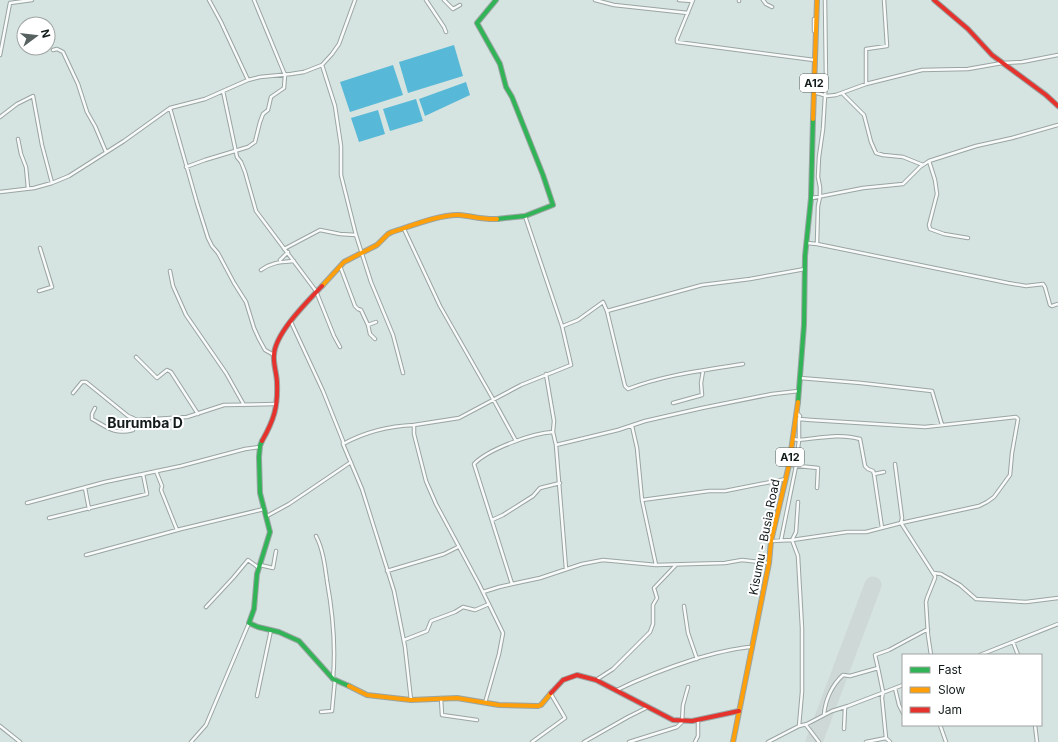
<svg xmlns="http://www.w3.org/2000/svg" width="1058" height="742" viewBox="0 0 1058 742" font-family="Inter,sans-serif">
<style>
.water{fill:#57b9d7}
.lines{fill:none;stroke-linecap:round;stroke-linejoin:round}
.runway{stroke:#ced8d6;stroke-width:17}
.street-casing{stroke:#9aa5a3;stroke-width:4.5}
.fast-casing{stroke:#9aa5a3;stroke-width:6}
.slow-casing{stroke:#9aa5a3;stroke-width:6}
.jam-casing{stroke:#9aa5a3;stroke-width:6}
.street{stroke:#f9fbfa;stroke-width:2.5}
.fast{stroke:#30b455;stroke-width:4}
.slow{stroke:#ff9f0a;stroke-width:4}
.jam{stroke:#e5322d;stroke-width:4}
.labels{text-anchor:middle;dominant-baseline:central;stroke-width:4;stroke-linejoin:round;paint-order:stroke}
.shield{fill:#fff;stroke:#595f5f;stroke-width:1}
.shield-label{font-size:11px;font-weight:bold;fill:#121b1a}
.street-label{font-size:12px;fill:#121b1a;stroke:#fff}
.quarter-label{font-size:14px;font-weight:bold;fill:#121b1a;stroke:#fff}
</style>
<rect width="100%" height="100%" fill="#d5e3e1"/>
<!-- water -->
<path class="water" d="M454,45L463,76L408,93L399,62Z
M393,65L403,95L350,112L340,82Z
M466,82L470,95L425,116L419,99Z
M416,99L423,121L390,131L383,109Z
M378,110L385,134L359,142L351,118Z"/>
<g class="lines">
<!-- runway -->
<path class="runway" d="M814,742L873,585"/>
<defs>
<path id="street" d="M209,0L221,22L248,80
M426,0L444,27L446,32
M444,0L453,9L460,5
M595,0L614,5L688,13
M679,0L692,1
M693,0L677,39V42L814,60
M739,0V1
M763,0L766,4L772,7
M814,31V19
M53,50L57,49L63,52L78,84L87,112L95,126L106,152
M0,55L10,3L32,0
M322,65L335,106L341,146V175L356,235L371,282L393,335L403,373
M866,84V49L887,46L884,0
M223,91L237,157L241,162L245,172L256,211L316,291L334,336L340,347
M814,92L827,96L836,95L866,84L922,70L968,69L1002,63L1022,62L1058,55
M843,94L864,115L871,142L876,153L883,155L903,157L923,165
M170,108L197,203L208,238L212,246L218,253L234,283L246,302L254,328L259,339L265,350L274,355
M0,117L17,104L33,96L42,145L52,183
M18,139L21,154L26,167L28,188
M929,161L935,180L937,194L929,225L930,229L944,234L968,238
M186,167L205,160L248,147L255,142L260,122L263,114L268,110L271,97L284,88L285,75L254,0
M0,192L34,188L52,183L69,176L124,141L170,108L205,99L248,80L260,77L291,74L304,72L322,65L332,54L339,44L355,0
M812,198L863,188L903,184L920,167L929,161L976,146L1012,138L1058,125
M404,229L440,306L493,399L516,441
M807,243L817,244L1008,283L1026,286L1043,284L1045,287L1050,305L1052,306L1058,304
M817,244L818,206L820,197V187L818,177L819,157L823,129L826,79L825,0
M284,249L320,230L340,234L356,235
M280,260L288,252
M340,266L355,306L358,309L361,310L368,325L376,322
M261,270C272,262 281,262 294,261
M170,271L173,286L186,315L226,373L244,405
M39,291L52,287L40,248
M607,311L702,285L750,279L805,269
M291,322L323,391L343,441V444L362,489L394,591L405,647L411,700
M368,325L370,334L375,339
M563,326L578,320L603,302L607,311L625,386L628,389C663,375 705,370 743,364
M136,357L157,378L167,370L171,372L198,414
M800,378L861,383L932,391L942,425
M73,393L82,382H86L128,416L137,420L187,417L224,405L276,404
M673,403L702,395L701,383L703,371
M95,408L92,414V419C107,427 114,435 133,430V418
M797,413L800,416L799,419L811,420L925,427L1016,417L1018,419L1012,453L1010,475L994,497L987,502L979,506L901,523L902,518L895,464
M632,426L637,448L642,500L656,565
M553,432L556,445
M793,439L799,440C820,438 840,433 860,439L865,466L868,469L873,471L874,474L882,528
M343,444C365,432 388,426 414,425
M789,465L818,468L817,488
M156,471L162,486L161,490L177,530
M874,474L884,472
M85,488L89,509
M642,500L709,491H725L786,479
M798,502L796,532L792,540L798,556L802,628V692L799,726
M27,503L105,482L181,466L245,449L260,447
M267,516L289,504L351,462
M49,518L147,494L143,474
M492,520L503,515L533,496L540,488L560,483
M316,536C323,549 325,566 327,581C333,614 336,645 333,679
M781,540L796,466L799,440V419
M772,541L792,540L847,532H866L901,523L935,576V578L927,598L926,602L928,635L931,655
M86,555L181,529L264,509
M260,565L273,568L276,551
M566,569L556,445L618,430L645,421L702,408L772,394L799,391
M387,571L444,554L458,547
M934,573L941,574L960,585L976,599L1026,602L1058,598
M512,584L540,578L582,564L603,560L656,565L725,563L742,560L768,563
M483,592L499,587L512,584L474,464C488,449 533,433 553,432L554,421L546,374
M684,606L688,633L697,659
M206,607L233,578L248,560L259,568
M404,640L427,631L431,621L455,612L463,607L475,610L489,604
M1013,642L1018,655
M980,655L1058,624
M878,668L875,655L889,650L928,629
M596,680L613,669L650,632L653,624V605L657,598L654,588L676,565
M895,688L899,705L903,713
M617,690C643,677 670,667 698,658C716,653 733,648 752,647
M257,696L271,630
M441,698L442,715L477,720
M485,703L499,654L503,633L479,584L436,504L426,481L414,434V425L459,418L521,385L571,365L562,326L525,216
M321,712L332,711L335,679
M824,715C825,700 832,685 843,675L850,676L878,668L883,692L882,698L886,738L890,742
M806,725L819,742
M940,725L946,742
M1035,725L1037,742
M0,726L20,742
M844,729L845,708
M191,742L206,725L249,623
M532,742L565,718L551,694
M584,742L628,717L648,707
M629,742L677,727L682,722L683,705L688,687
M695,742L698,736V720
M768,742L799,726L807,724L832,711L848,706L903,685
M866,742L886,738"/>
<path id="fast" d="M496,0L477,23L500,64L506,87L512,97L543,175L553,205L525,216L497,219
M798,402L804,325L805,256L811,198L813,119
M262,441L260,446L259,457L260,493L270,532L257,574L254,609L249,623L258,627L279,632L299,641L333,679L349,686"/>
<path id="slow" d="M813,119L817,0
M322,286L344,262L377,245L388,234L392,232C411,226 441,214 459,215C472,216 484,220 497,219
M349,686L367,695L411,700L457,698L499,705L538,706L541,705L551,693
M733,742L769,563L771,541L789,465L798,402"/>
<path id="jam" d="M934,0L968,29L992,55L1046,95L1058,106
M262,441C274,420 278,407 277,383C277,374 273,364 274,355C275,333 307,302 322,286
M551,693L563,680L577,675L596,680L673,720L692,721L739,711"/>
</defs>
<!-- street casing -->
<use href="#street" class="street-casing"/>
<!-- fast casing -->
<use href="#fast" class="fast-casing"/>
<!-- slow casing -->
<use href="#slow" class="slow-casing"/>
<!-- jam casing -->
<use href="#jam" class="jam-casing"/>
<!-- street -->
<use href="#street" class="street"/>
<!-- fast -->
<use href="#fast" class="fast"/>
<!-- slow -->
<use href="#slow" class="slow"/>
<!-- jam -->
<use href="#jam" class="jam"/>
</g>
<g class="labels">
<!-- shield labels -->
<g class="shield">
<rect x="800" y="74" width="28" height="18" rx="3"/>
<rect x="776" y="448" width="28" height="18" rx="3"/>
</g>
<g class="shield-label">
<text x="814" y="83">A12</text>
<text x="790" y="457">A12</text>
</g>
<!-- street labels -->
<g class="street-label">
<text transform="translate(764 537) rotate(-79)">Kisumu - Busia Road</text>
</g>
<!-- quarter labels -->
<g class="quarter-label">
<text x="145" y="422">Burumba D</text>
</g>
</g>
<!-- legend -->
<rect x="902" y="654" width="140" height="72" fill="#ffffff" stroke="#a0a4a3"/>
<rect x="910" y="667" width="20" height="6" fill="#30b455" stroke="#a0a4a3"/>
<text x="938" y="674" font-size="12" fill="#121b1a">Fast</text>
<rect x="910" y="687" width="20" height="6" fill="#ff9f0a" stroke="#a0a4a3"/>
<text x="938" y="694" font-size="12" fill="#121b1a">Slow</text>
<rect x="910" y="707" width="20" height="6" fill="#e5322d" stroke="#a0a4a3"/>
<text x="938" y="714" font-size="12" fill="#121b1a">Jam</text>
<!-- north arrow -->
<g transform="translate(36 36) rotate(75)"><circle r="19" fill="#ffffff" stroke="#a0a4a3"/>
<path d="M0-3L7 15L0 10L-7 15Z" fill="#566160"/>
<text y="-6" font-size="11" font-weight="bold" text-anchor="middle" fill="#121b1a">N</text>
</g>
</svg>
